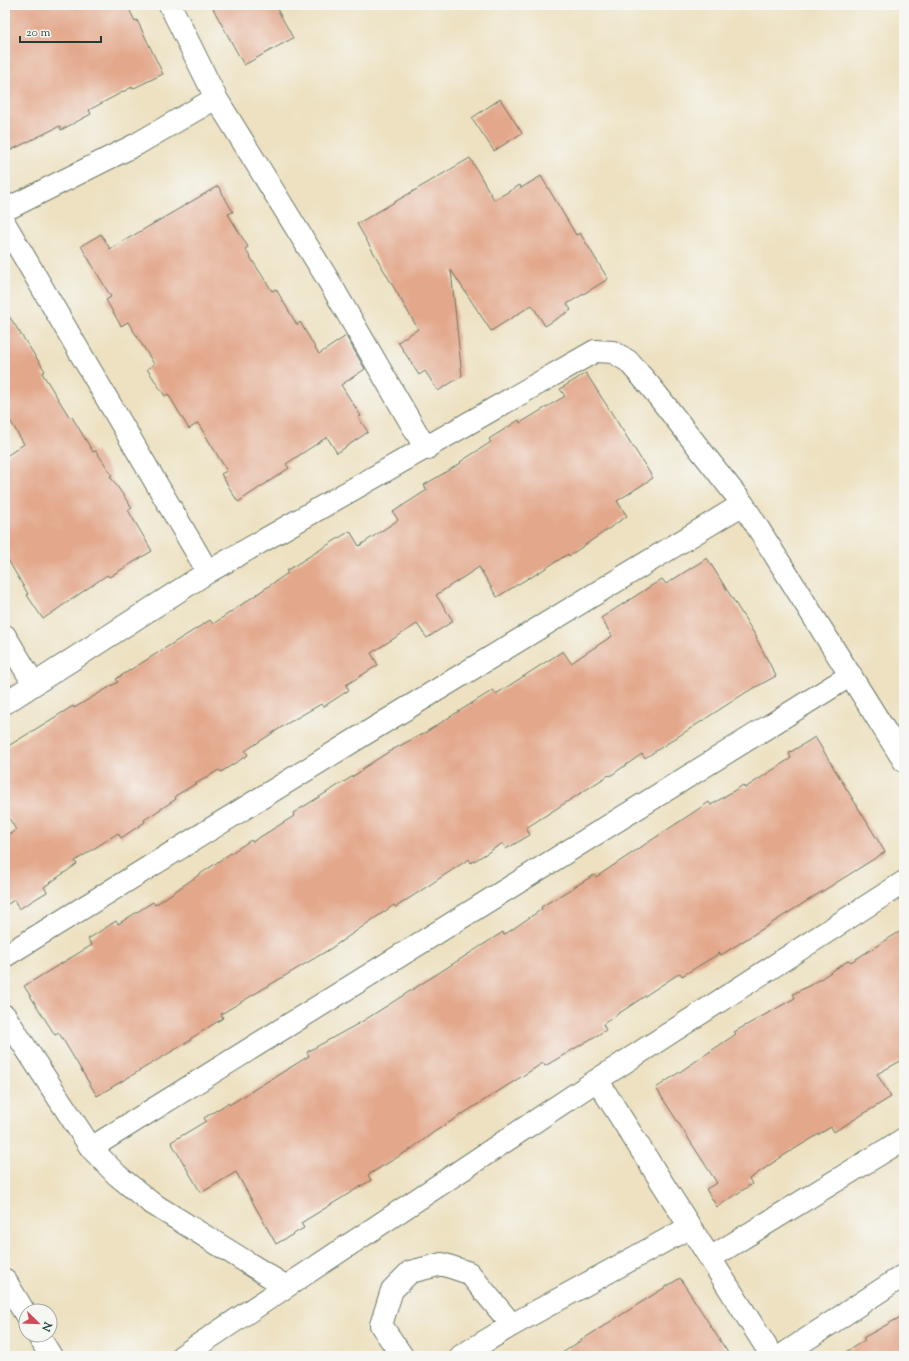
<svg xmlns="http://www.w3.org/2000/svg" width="909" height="1361" viewBox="0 0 909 1361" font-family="'Sorts Mill Goudy',serif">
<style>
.building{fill:#e3a88c}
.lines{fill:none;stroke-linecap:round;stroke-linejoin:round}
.minor-casing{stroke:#677665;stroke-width:24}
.minor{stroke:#fff;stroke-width:22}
</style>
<rect width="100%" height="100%" fill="#f6f6f2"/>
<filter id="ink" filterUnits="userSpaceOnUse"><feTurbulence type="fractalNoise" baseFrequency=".025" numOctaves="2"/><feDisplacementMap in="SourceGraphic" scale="8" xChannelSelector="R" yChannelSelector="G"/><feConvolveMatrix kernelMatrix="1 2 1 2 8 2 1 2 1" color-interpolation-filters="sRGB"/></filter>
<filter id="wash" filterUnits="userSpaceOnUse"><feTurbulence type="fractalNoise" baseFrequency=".012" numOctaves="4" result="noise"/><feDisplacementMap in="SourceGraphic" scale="16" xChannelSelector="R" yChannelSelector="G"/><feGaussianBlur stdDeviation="0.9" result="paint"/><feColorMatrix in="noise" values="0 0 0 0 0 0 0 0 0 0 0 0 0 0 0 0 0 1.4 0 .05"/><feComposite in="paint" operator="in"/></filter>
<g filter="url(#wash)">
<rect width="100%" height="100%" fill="#ede1c1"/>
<g id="blocks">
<!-- building -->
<path class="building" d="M5,5H127L135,21L137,20L163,74L132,89V87L89,110L91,114L61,130L60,126L5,153Z
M211,5H275L293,38L244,65Z
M500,99L522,133L494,151L472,118Z
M470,158L494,200L520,185L521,188L541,176L576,235L580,233L608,279L567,304L571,310L545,326L532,305L491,331L451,270L462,376L438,391L425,371L419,375L398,342L418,329L357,224Z
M218,186L233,212L228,214L248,247L245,249L272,291L276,289L297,325L300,322L319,354L346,336L365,369L341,385L361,416L358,417L368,432L337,453L327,437L286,464L289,468L238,502L221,474L227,471L198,423L189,429L168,394L165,396L147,369L154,364L128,322L121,326L106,300L111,297L81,246L101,234L110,249Z
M5,310L45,371L42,373L70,418L72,417L93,452L96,451L112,475L110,476L132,508L128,510L152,551L109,577L107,575L43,619L27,595L28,594L5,555V457L24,444L5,412Z
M586,373L653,478L617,501L627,516L569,556L568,554L530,578V577L497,597L479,567L436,595L453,621L427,638L417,624L371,653L378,665L346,685L349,690L323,707L321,704L288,723L245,751L248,755L221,772L219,770L175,796L176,799L144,820L145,822L121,838L118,833L75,861L77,864L44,887L47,892L19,909L14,900L5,906V837L16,830L5,811V748L73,706L74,708L118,682L116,679L210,620L213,624L288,573L286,571L350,531L359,546L398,520L393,512L427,490L424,485L461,463L460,462L491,442L489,439L519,420L520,423L565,396L560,389Z
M707,558L757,638H756L776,676L745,693L645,758L642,754L610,776L609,775L526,828L530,835L506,849L503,843L471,863L469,859L396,907L394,905L330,949L221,1014L223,1018L190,1039L191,1040L97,1096L59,1033L55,1035L24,986L92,945L88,939L116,921L118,924L153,902L155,905L225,857L251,840L252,842L294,816L293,813L363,770L362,769L390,751L426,732L493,690L496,694L563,651L571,663L612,636L601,618L662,579L666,584Z
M815,737L885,852L721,955L720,953L682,976L680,973L651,992L603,1024L606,1030L545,1066L543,1063L434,1132L411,1149L368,1175L371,1180L301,1223L304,1228L276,1244L236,1172L201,1193L171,1142L206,1121L204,1118L228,1103L229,1105L309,1056L307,1052L363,1021L503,932L504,935L542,909L541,907L594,875L596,877L709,802L711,805L743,785L745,788L791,758L789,753Z
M904,929V1059L877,1074L891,1097L834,1132L831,1127L786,1154L749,1179L752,1184L717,1207L706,1189L717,1183L656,1088L736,1034L734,1032L795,998L793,994L816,982L849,960L851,962Z
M680,1278L730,1356H558L583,1339Z
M904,1315V1356H839L865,1340L863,1338Z"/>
</g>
</g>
<g filter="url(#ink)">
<use href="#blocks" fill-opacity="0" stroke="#677665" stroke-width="1"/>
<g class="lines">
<defs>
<path id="minor" d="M170,5L216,98L327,278L426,449
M5,210L137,144L216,98
M5,224L208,572
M5,636L34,684
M5,703L208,572L595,351L613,352L628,361L650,386L743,504L904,761
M5,956L363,735L743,504
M5,1016L91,1148L117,1175L150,1202L285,1286
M597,1080L772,1356
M91,1148L851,675
M710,1258L904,1139
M5,1280L26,1315
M38,1335L51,1356
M182,1356L597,1080L904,882
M402,1356L381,1325L392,1290L410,1272L442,1264L469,1273L512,1325
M461,1356L512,1325L690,1227
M781,1356L904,1275"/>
</defs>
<!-- minor casing -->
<use href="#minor" class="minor-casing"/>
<!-- minor -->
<use href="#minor" class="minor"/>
</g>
</g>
<!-- margin -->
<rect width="909" height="1361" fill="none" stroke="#f6f6f2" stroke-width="20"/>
<!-- north arrow -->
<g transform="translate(38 1323) rotate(113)"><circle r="19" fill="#f6f6f2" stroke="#a0aca6"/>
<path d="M0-3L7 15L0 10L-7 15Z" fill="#d1495b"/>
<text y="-6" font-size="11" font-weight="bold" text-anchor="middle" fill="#1f3d34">N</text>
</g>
<!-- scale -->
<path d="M20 36v6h81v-6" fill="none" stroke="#1f3d34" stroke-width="2"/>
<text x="26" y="36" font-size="12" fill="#1f3d34" stroke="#f6f6f2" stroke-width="3" paint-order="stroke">20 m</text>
</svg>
